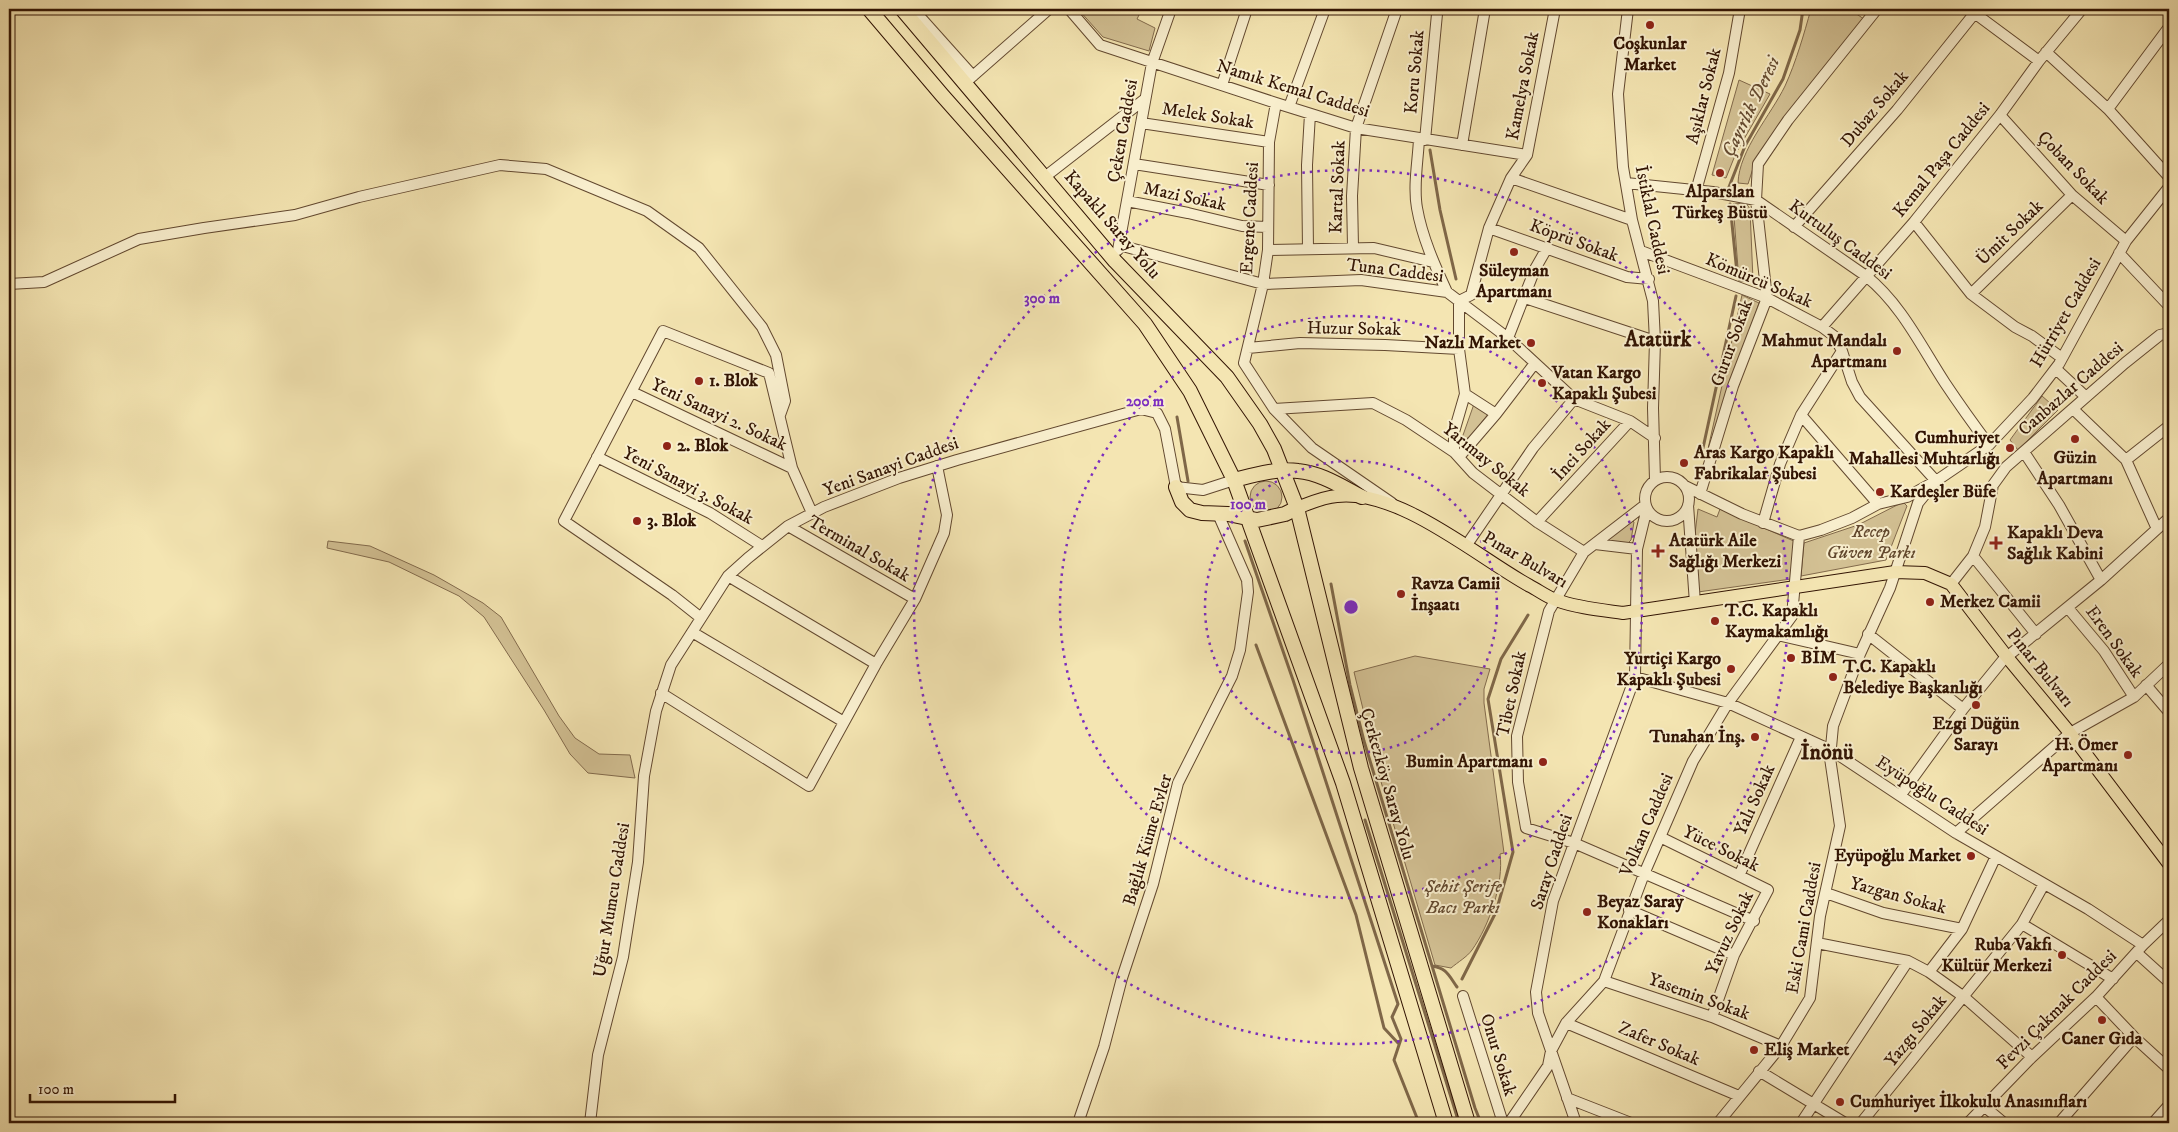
<svg xmlns="http://www.w3.org/2000/svg" width="2178" height="1132" viewBox="0 0 2178 1132" font-family="'IM FELL DW Pica',serif">
<style>
.green{fill:#d3c194;stroke:#826a4c}
.lines{fill:none;stroke-linecap:round;stroke-linejoin:round}
.stream{stroke:#7f6748;stroke-width:3}
.minor-casing{stroke:#62482f;stroke-width:12}
.major-casing{stroke:#321403;stroke-width:14}
.highway-casing{stroke:#321403;stroke-width:16}
.minor{stroke:#f8eecd;stroke-width:10}
.major{stroke:#f4e5b2;stroke-width:12}
.highway{stroke:#f4e5b2;stroke-width:14}
.ring{fill:none;stroke:#7b2cbf;stroke-width:2.5;stroke-dasharray:2.5 5}
.poi-dot{fill:#8f2418;stroke:#f8eecd;stroke-width:2}
.labels{text-anchor:middle;dominant-baseline:central;stroke-width:4;stroke-linejoin:round;paint-order:stroke}
.poi-label{font-size:18px;font-weight:bold;fill:#321403;stroke:#f8eecd;text-anchor:start}
.street-label{font-size:18px;fill:#321403;stroke:#f8eecd}
.park-label{font-size:18px;font-style:italic;fill:#62482e;stroke:#f8eecd}
.water-label{font-size:19px;font-style:italic;fill:#654b31;stroke:#f8eecd}
.district-label{font-size:22px;font-weight:bold;fill:#321403;stroke:#f8eecd}
.centre{fill:#7b2cbf;stroke:#f8eecd;stroke-width:2.5}
.ring-label{font-size:15px;text-anchor:middle;font-weight:bold;fill:#7b2cbf;stroke:#f8eecd;stroke-width:4;stroke-linejoin:round;paint-order:stroke}
</style>
<rect width="100%" height="100%" fill="#f4e5b2"/>
<filter id="stains"><feTurbulence type="fractalNoise" baseFrequency=".004" numOctaves="4"/><feColorMatrix values="0 0 0 0 .2 0 0 0 0 .09 0 0 0 0 .02 0 0 0 .5 -.17"/></filter>
<radialGradient id="worn" r=".72"><stop offset=".6" stop-color="#630" stop-opacity="0"/><stop offset="1" stop-color="#630" stop-opacity=".3"/></radialGradient>
<!-- green -->
<path class="green" d="M1078,9H1142L1137,19L1155,28L1149,51L1103,37Z
M1811,9H1849L1864,19L1755,162L1748,184L1738,183C1739,150 1771,115 1785,86C1796,62 1804,34 1811,9Z
M1739,80L1770,94L1736,153L1726,178L1712,175Z
M1746,203L1750,209L1753,280L1751,282L1739,281L1733,204Z
M1742,295L1759,303L1712,450L1708,449Z
M2042,396L2058,410L2018,450L2010,440Z
M1474,404L1489,413L1470,437L1463,440L1462,438Z
M1250 497a16 16 0 1 1 32 0a16 16 0 1 1-32 0Z
M1903,502L1907,506L1886,560L1801,576L1804,543L1858,525Z
M1698,509L1717,517L1720,509L1796,542L1791,579L1698,592L1695,534Z
M1632,520L1634,522L1631,540L1627,544L1606,540Z
M328,541L370,546L434,575L483,603L501,617L559,716L575,738L599,754L630,755L635,778L588,773L570,754L544,710L484,617L459,596L389,562L327,548Z
M1415,656L1490,669L1484,689V703L1504,853L1500,854C1504,883 1489,926 1472,950C1467,957 1458,962 1451,968L1435,965L1379,775L1354,672Z"/>
<g class="lines">
<!-- stream -->
<path class="stream" d="M1430,150L1440,210L1456,279
M1729,187L1745,146L1783,79L1800,30L1803,9
M1730,204L1737,273
M1177,417L1188,481
M1703,448L1736,296
M1245,541L1293,680L1398,1004L1392,1017L1401,1039L1394,1060L1419,1123
M1331,584L1350,685L1364,741L1475,1108L1481,1123
M1256,645L1356,915L1384,1028L1398,1043
M1365,820L1459,1123
M1432,966C1447,968 1449,976 1457,987
M1462,979L1496,912L1513,852L1488,699L1501,659L1528,615"/>
<defs>
<path id="minor" d="M913,9L973,76
M1069,9L1100,45L1276,103L1356,128L1527,155
M1628,9L1618,94L1623,167L1632,220L1653,301L1655,341L1653,408L1655,480
M1969,9L2039,61
M2046,52L2108,109L2169,177
M966,82L1049,9
M1222,85L1247,9
M1276,103L1269,142L1268,250L1263,284L1244,363L1274,409L1312,448L1392,503
M1289,107L1325,9
M2108,109L2169,27
M2000,115L2072,195L2126,241
M1141,123L1269,142
M1419,139C1418,161 1413,186 1417,208C1422,237 1435,266 1447,292
M1425,140L1437,14L1435,9
M1462,145L1485,9
M1134,164L1269,185
M1046,176L1145,99
M1511,178L1632,220
M1626,183L1713,192L1756,200L1866,276C1901,304 1921,346 1945,383C1959,404 1974,425 1989,445
M1696,191L1729,73L1740,9
M1127,201L1188,213L1242,226L1267,227
M1914,222L1971,294L2015,327L2032,336L2062,358
M1794,227L1897,110L1978,9
M1489,228L1627,277L1649,279
M1119,245L1263,284L1361,280L1447,292L1508,338L1574,399L1630,421L1655,438
M1353,247L1352,196L1356,128L1397,9
M1308,249L1307,165L1310,114
M1118,250L1152,63L1171,9
M1268,250L1374,248L1433,262
M1641,251L1767,298L1822,327L1834,336L1842,351L1852,382L1860,397L1936,481L1918,503L1890,588L1860,654L1833,726L1830,758L1840,826L1820,916L1810,998L1781,1046L1718,1123
M2119,253L2169,306
M9,284L44,282L139,239L204,228L295,215L359,197L500,165L546,169L647,211L699,248L762,327L776,355L785,401L780,415
M1971,294L2072,195
M1525,298L1655,341
M1822,327L1914,222L2000,115L2039,61L2082,9
M1508,338L1535,269L1547,248
M1248,348L1300,343L1385,345L1459,349
M2056,369L2086,397
M632,392L792,468
M1465,394L1496,414
M1274,409L1373,403L1406,420L1454,452L1473,473L1537,522L1584,552
M2073,409L2126,460L2157,529
M1801,415L1878,504
M1454,452V432L1465,394L1459,349V301L1471,295L1489,228L1511,178L1527,155L1555,9
M2024,452L2059,505L2101,580
M597,457L710,513L762,546
M1459,457L1496,414L1535,363
M2126,460L2169,426
M1645 499a22 22 0 1 1 44 0a22 22 0 1 1-44 0Z
M1685,486L1742,514L1799,536L1821,530L1852,518L1878,504L1907,497L1936,481L1989,445L2033,398L2059,364L2126,241L2169,187
M1700,494L1733,386L1767,298L1756,200L1758,164L1788,120L1877,9
M1645,505L1584,552L1549,611L1517,736L1518,782L1526,828L1574,843L1754,921
M1688,505L1695,603
M1537,522L1630,421
M1763,523L1780,464L1801,415L1842,351
M788,526L915,599
M1595,544L1637,549
M1466,546L1533,448L1574,399
M1973,556L2036,634
M728,576L876,664
M1951,584L1973,556L1985,527L1993,485L2006,467L2125,363L2160,335L2169,333
M2068,608L2104,651L2134,697
M701,618L672,595L564,521L663,331L769,373L792,468L812,513
M692,632L844,722
M1868,634L1963,709
M1778,635L1860,654
M1635,677L1728,703L1831,750L1956,833L2088,909L2143,945
M2146,685L2169,712
M661,693L809,786L876,664L915,599L944,533L947,515L937,466
M1900,796L1963,709L2003,660L2101,580L2169,518
M1956,833L2070,733L2134,697L2169,664
M1660,837L1768,890L1734,955L1712,1017
M1739,876L1801,737
M1826,893L1883,913L1962,929
M1629,910L1734,955
M2022,924L2113,979
M1817,943L1908,961L1929,972L1964,997L2032,1057
M2137,953L2169,982
M1929,972L1962,929L1996,856
M1604,981L1712,1017L1781,1046
M1463,996L1503,1123
M2096,997L2134,1037L2169,1069
M1566,1023L1739,1096
M1759,1071L1845,1123
M1567,1098L1631,1123
M1985,1107L2004,1123
M590,1123L598,1055L623,957L638,862L644,776L656,711L671,665L728,576L748,558L788,526L824,507L899,478L957,460L1141,409L1157,413L1165,429L1176,487L1203,490L1234,480
M1078,1123L1104,1047L1122,978L1153,884L1178,783L1232,676L1240,650L1248,592L1247,580L1218,514
M1509,1123L1548,1066L1551,1051L1566,1023L1604,981L1644,874L1693,761L1728,703L1792,616L1799,536
M1576,1123L1538,1013L1536,992L1553,901L1635,677L1637,549L1647,508
M1801,1123L1908,961
M1861,1123L2022,924L2044,884
M1968,1123L2032,1057L2096,997L2143,945L2169,920
M2059,1123L2134,1037
M2153,1123L2169,1105"/>
<path id="major" d="M1297,508C1310,503 1323,497 1337,496C1400,489 1477,557 1530,586C1538,590 1547,597 1556,600C1578,608 1601,610 1623,613L1895,572L1925,573L1951,584L2007,657L2070,733L2169,864"/>
<path id="highway" d="M869,9L942,95L1145,324L1190,391L1234,480L1343,783L1446,1123
M902,9L1115,261L1227,377L1260,424L1274,449L1297,508L1361,768L1468,1123
M1234,480C1254,475 1277,468 1298,471C1321,473 1342,487 1362,497
M1176,487L1182,502L1190,510L1202,513L1228,514L1257,520L1285,514L1297,508"/>
</defs>
<!-- minor casing -->
<use href="#minor" class="minor-casing"/>
<!-- major casing -->
<use href="#major" class="major-casing"/>
<!-- highway casing -->
<use href="#highway" class="highway-casing"/>
<!-- minor -->
<use href="#minor" class="minor"/>
<!-- major -->
<use href="#major" class="major"/>
<!-- highway -->
<use href="#highway" class="highway"/>
</g>
<!-- distance rings -->
<g class="ring">
<circle cx="1351" cy="607" r="146"/>
<circle cx="1351" cy="607" r="291"/>
<circle cx="1351" cy="607" r="437"/>
</g>
<!-- markers -->
<g class="poi-dot">
<circle cx="1650" cy="25" r="5"/>
<circle cx="1720" cy="173" r="5"/>
<circle cx="1514" cy="252" r="5"/>
<circle cx="1531" cy="343" r="5"/>
<circle cx="1897" cy="351" r="5"/>
<circle cx="699" cy="381" r="5"/>
<circle cx="1542" cy="383" r="5"/>
<circle cx="2075" cy="439" r="5"/>
<circle cx="667" cy="446" r="5"/>
<circle cx="2010" cy="448" r="5"/>
<circle cx="1684" cy="463" r="5"/>
<circle cx="1880" cy="492" r="5"/>
<circle cx="637" cy="521" r="5"/>
<path d="M1993.5 535.5h5v5h5v5h-5v5h-5v-5h-5v-5h5z"/>
<path d="M1655.5 543.5h5v5h5v5h-5v5h-5v-5h-5v-5h5z"/>
<circle cx="1401" cy="594" r="5"/>
<circle cx="1930" cy="602" r="5"/>
<circle cx="1715" cy="621" r="5"/>
<circle cx="1791" cy="658" r="5"/>
<circle cx="1731" cy="669" r="5"/>
<circle cx="1833" cy="677" r="5"/>
<circle cx="1976" cy="705" r="5"/>
<circle cx="1755" cy="737" r="5"/>
<circle cx="2128" cy="755" r="5"/>
<circle cx="1543" cy="762" r="5"/>
<circle cx="1971" cy="856" r="5"/>
<circle cx="1587" cy="912" r="5"/>
<circle cx="2062" cy="955" r="5"/>
<circle cx="2102" cy="1020" r="5"/>
<circle cx="1754" cy="1050" r="5"/>
<circle cx="1840" cy="1102" r="5"/>
</g>
<g class="labels">
<!-- poi labels -->
<g class="poi-label">
<text x="1650" y="44" text-anchor="middle">Coşkunlar<tspan x="1650" dy="21">Market</tspan></text>
<text x="1720" y="192" text-anchor="middle">Alparslan<tspan x="1720" dy="21">Türkeş Büstü</tspan></text>
<text x="1514" y="271" text-anchor="middle">Süleyman<tspan x="1514" dy="21">Apartmanı</tspan></text>
<text x="1887" y="341" text-anchor="end">Mahmut Mandalı<tspan x="1887" dy="21">Apartmanı</tspan></text>
<text x="1521" y="343" text-anchor="end">Nazlı Market</text>
<text x="1552" y="373">Vatan Kargo<tspan x="1552" dy="21">Kapaklı Şubesi</tspan></text>
<text x="709" y="381">1. Blok</text>
<text x="2000" y="438" text-anchor="end">Cumhuriyet<tspan x="2000" dy="21">Mahallesi Muhtarlığı</tspan></text>
<text x="677" y="446">2. Blok</text>
<text x="1694" y="453">Aras Kargo Kapaklı<tspan x="1694" dy="21">Fabrikalar Şubesi</tspan></text>
<text x="2075" y="458" text-anchor="middle">Güzin<tspan x="2075" dy="21">Apartmanı</tspan></text>
<text x="1890" y="492">Kardeşler Büfe</text>
<text x="647" y="521">3. Blok</text>
<text x="2007" y="533">Kapaklı Deva<tspan x="2007" dy="21">Sağlık Kabini</tspan></text>
<text x="1669" y="541">Atatürk Aile<tspan x="1669" dy="21">Sağlığı Merkezi</tspan></text>
<text x="1411" y="584">Ravza Camii<tspan x="1411" dy="21">İnşaatı</tspan></text>
<text x="1940" y="602">Merkez Camii</text>
<text x="1725" y="611">T.C. Kapaklı<tspan x="1725" dy="21">Kaymakamlığı</tspan></text>
<text x="1801" y="658">BİM</text>
<text x="1721" y="659" text-anchor="end">Yurtiçi Kargo<tspan x="1721" dy="21">Kapaklı Şubesi</tspan></text>
<text x="1843" y="667">T.C. Kapaklı<tspan x="1843" dy="21">Belediye Başkanlığı</tspan></text>
<text x="1976" y="724" text-anchor="middle">Ezgi Düğün<tspan x="1976" dy="21">Sarayı</tspan></text>
<text x="1745" y="737" text-anchor="end">Tunahan İnş.</text>
<text x="2118" y="745" text-anchor="end">H. Ömer<tspan x="2118" dy="21">Apartmanı</tspan></text>
<text x="1533" y="762" text-anchor="end">Bumin Apartmanı</text>
<text x="1961" y="856" text-anchor="end">Eyüpoğlu Market</text>
<text x="1597" y="902">Beyaz Saray<tspan x="1597" dy="21">Konakları</tspan></text>
<text x="2052" y="945" text-anchor="end">Ruba Vakfı<tspan x="2052" dy="21">Kültür Merkezi</tspan></text>
<text x="2102" y="1039" text-anchor="middle">Caner Gıda</text>
<text x="1764" y="1050">Eliş Market</text>
<text x="1850" y="1102">Cumhuriyet İlkokulu Anasınıfları</text>
</g>
<!-- street labels -->
<g class="street-label">
<text transform="translate(1415 72) rotate(-85)">Koru Sokak</text>
<text transform="translate(1523 86) rotate(-79)">Kamelya Sokak</text>
<text transform="translate(1293 89) rotate(17)">Namık Kemal Caddesi</text>
<text transform="translate(1704 96) rotate(-76)">Aşıklar Sokak</text>
<text transform="translate(1875 109) rotate(-50)">Dubaz Sokak</text>
<text transform="translate(1208 116) rotate(9)">Melek Sokak</text>
<text transform="translate(1123 131) rotate(-80)">Çeken Caddesi</text>
<text transform="translate(1942 160) rotate(-51)">Kemal Paşa Caddesi</text>
<text transform="translate(2073 168) rotate(46)">Çoban Sokak</text>
<text transform="translate(1338 187) rotate(-88)">Kartal Sokak</text>
<text transform="translate(1185 197) rotate(12)">Mazi Sokak</text>
<text transform="translate(1250 218) rotate(-87)">Ergene Caddesi</text>
<text transform="translate(1652 220) rotate(78)">İstiklal Caddesi</text>
<text transform="translate(1112 225) rotate(49)">Kapaklı Saray Yolu</text>
<text transform="translate(2010 233) rotate(-44)">Ümit Sokak</text>
<text transform="translate(1840 240) rotate(36)">Kurtuluş Caddesi</text>
<text transform="translate(1574 241) rotate(20)">Köprü Sokak</text>
<text transform="translate(1395 271) rotate(7)">Tuna Caddesi</text>
<text transform="translate(1759 281) rotate(23)">Kömürcü Sokak</text>
<text transform="translate(2066 313) rotate(-60)">Hürriyet Caddesi</text>
<text transform="translate(1354 329) rotate(1)">Huzur Sokak</text>
<text transform="translate(1732 343) rotate(-70)">Gurur Sokak</text>
<text transform="translate(2071 389) rotate(-41)">Canbazlar Caddesi</text>
<text transform="translate(719 415) rotate(25)">Yeni Sanayi 2. Sokak</text>
<text transform="translate(1582 450) rotate(-48)">İnci Sokak</text>
<text transform="translate(1486 460) rotate(39)">Yarımay Sokak</text>
<text transform="translate(891 467) rotate(-20)">Yeni Sanayi Caddesi</text>
<text transform="translate(688 486) rotate(28)">Yeni Sanayi 3. Sokak</text>
<text transform="translate(859 549) rotate(30)">Terminal Sokak</text>
<text transform="translate(1525 560) rotate(30)">Pınar Bulvarı</text>
<text transform="translate(2114 642) rotate(54)">Eren Sokak</text>
<text transform="translate(2040 668) rotate(51)">Pınar Bulvarı</text>
<text transform="translate(1512 694) rotate(-78)">Tibet Sokak</text>
<text transform="translate(1387 784) rotate(74)">Çerkezköy Saray Yolu</text>
<text transform="translate(1932 796) rotate(33)">Eyüpoğlu Caddesi</text>
<text transform="translate(1755 800) rotate(-66)">Yalı Sokak</text>
<text transform="translate(1647 825) rotate(-67)">Volkan Caddesi</text>
<text transform="translate(1148 840) rotate(-74)">Bağlık Küme Evler</text>
<text transform="translate(1721 849) rotate(26)">Yüce Sokak</text>
<text transform="translate(1552 862) rotate(-72)">Saray Caddesi</text>
<text transform="translate(1898 896) rotate(15)">Yazgan Sokak</text>
<text transform="translate(612 900) rotate(-81)">Uğur Mumcu Caddesi</text>
<text transform="translate(1804 928) rotate(-80)">Eski Cami Caddesi</text>
<text transform="translate(1730 933) rotate(-65)">Yavuz Sokak</text>
<text transform="translate(1699 997) rotate(20)">Yasemin Sokak</text>
<text transform="translate(2057 1010) rotate(-45)">Fevzi Çakmak Caddesi</text>
<text transform="translate(1916 1031) rotate(-51)">Yazgı Sokak</text>
<text transform="translate(1659 1044) rotate(23)">Zafer Sokak</text>
<text transform="translate(1498 1055) rotate(73)">Onur Sokak</text>
</g>
<!-- park labels -->
<g class="park-label">
<text x="1871" y="532">Recep<tspan x="1871" dy="21">Güven Parkı</tspan></text>
<text x="1463" y="887">Şehit Şerife<tspan x="1463" dy="21">Bacı Parkı</tspan></text>
</g>
<!-- water labels -->
<g class="water-label">
<text transform="translate(1751 107) rotate(-64)">Çayırlık Deresi</text>
</g>
<!-- district labels -->
<g class="district-label">
<text x="1658" y="339">Atatürk</text>
<text x="1827" y="752">İnönü</text>
</g>
</g>
<circle cx="1351" cy="607" r="8" class="centre"/>
<g class="ring-label">
<text x="1042" y="303">300 m</text>
<text x="1145" y="406">200 m</text>
<text x="1248" y="509">100 m</text>
</g>
<!-- margin -->
<rect width="2178" height="1132" fill="none" stroke="#f4e5b2" stroke-width="30"/>
<rect x="10" y="10" width="2158" height="1112" fill="none" stroke="#321403" stroke-width="2.5"/>
<rect x="15" y="15" width="2148" height="1102" fill="none" stroke="#321403"/>
<!-- scale -->
<path d="M30 1094v8h145v-8" fill="none" stroke="#321403" stroke-width="2.5"/>
<text x="38" y="1094" font-size="15" fill="#321403" stroke="#f8eecd" stroke-width="4" paint-order="stroke">100 m</text>
<rect width="100%" height="100%" filter="url(#stains)"/>
<rect width="100%" height="100%" fill="url(#worn)"/>
</svg>
